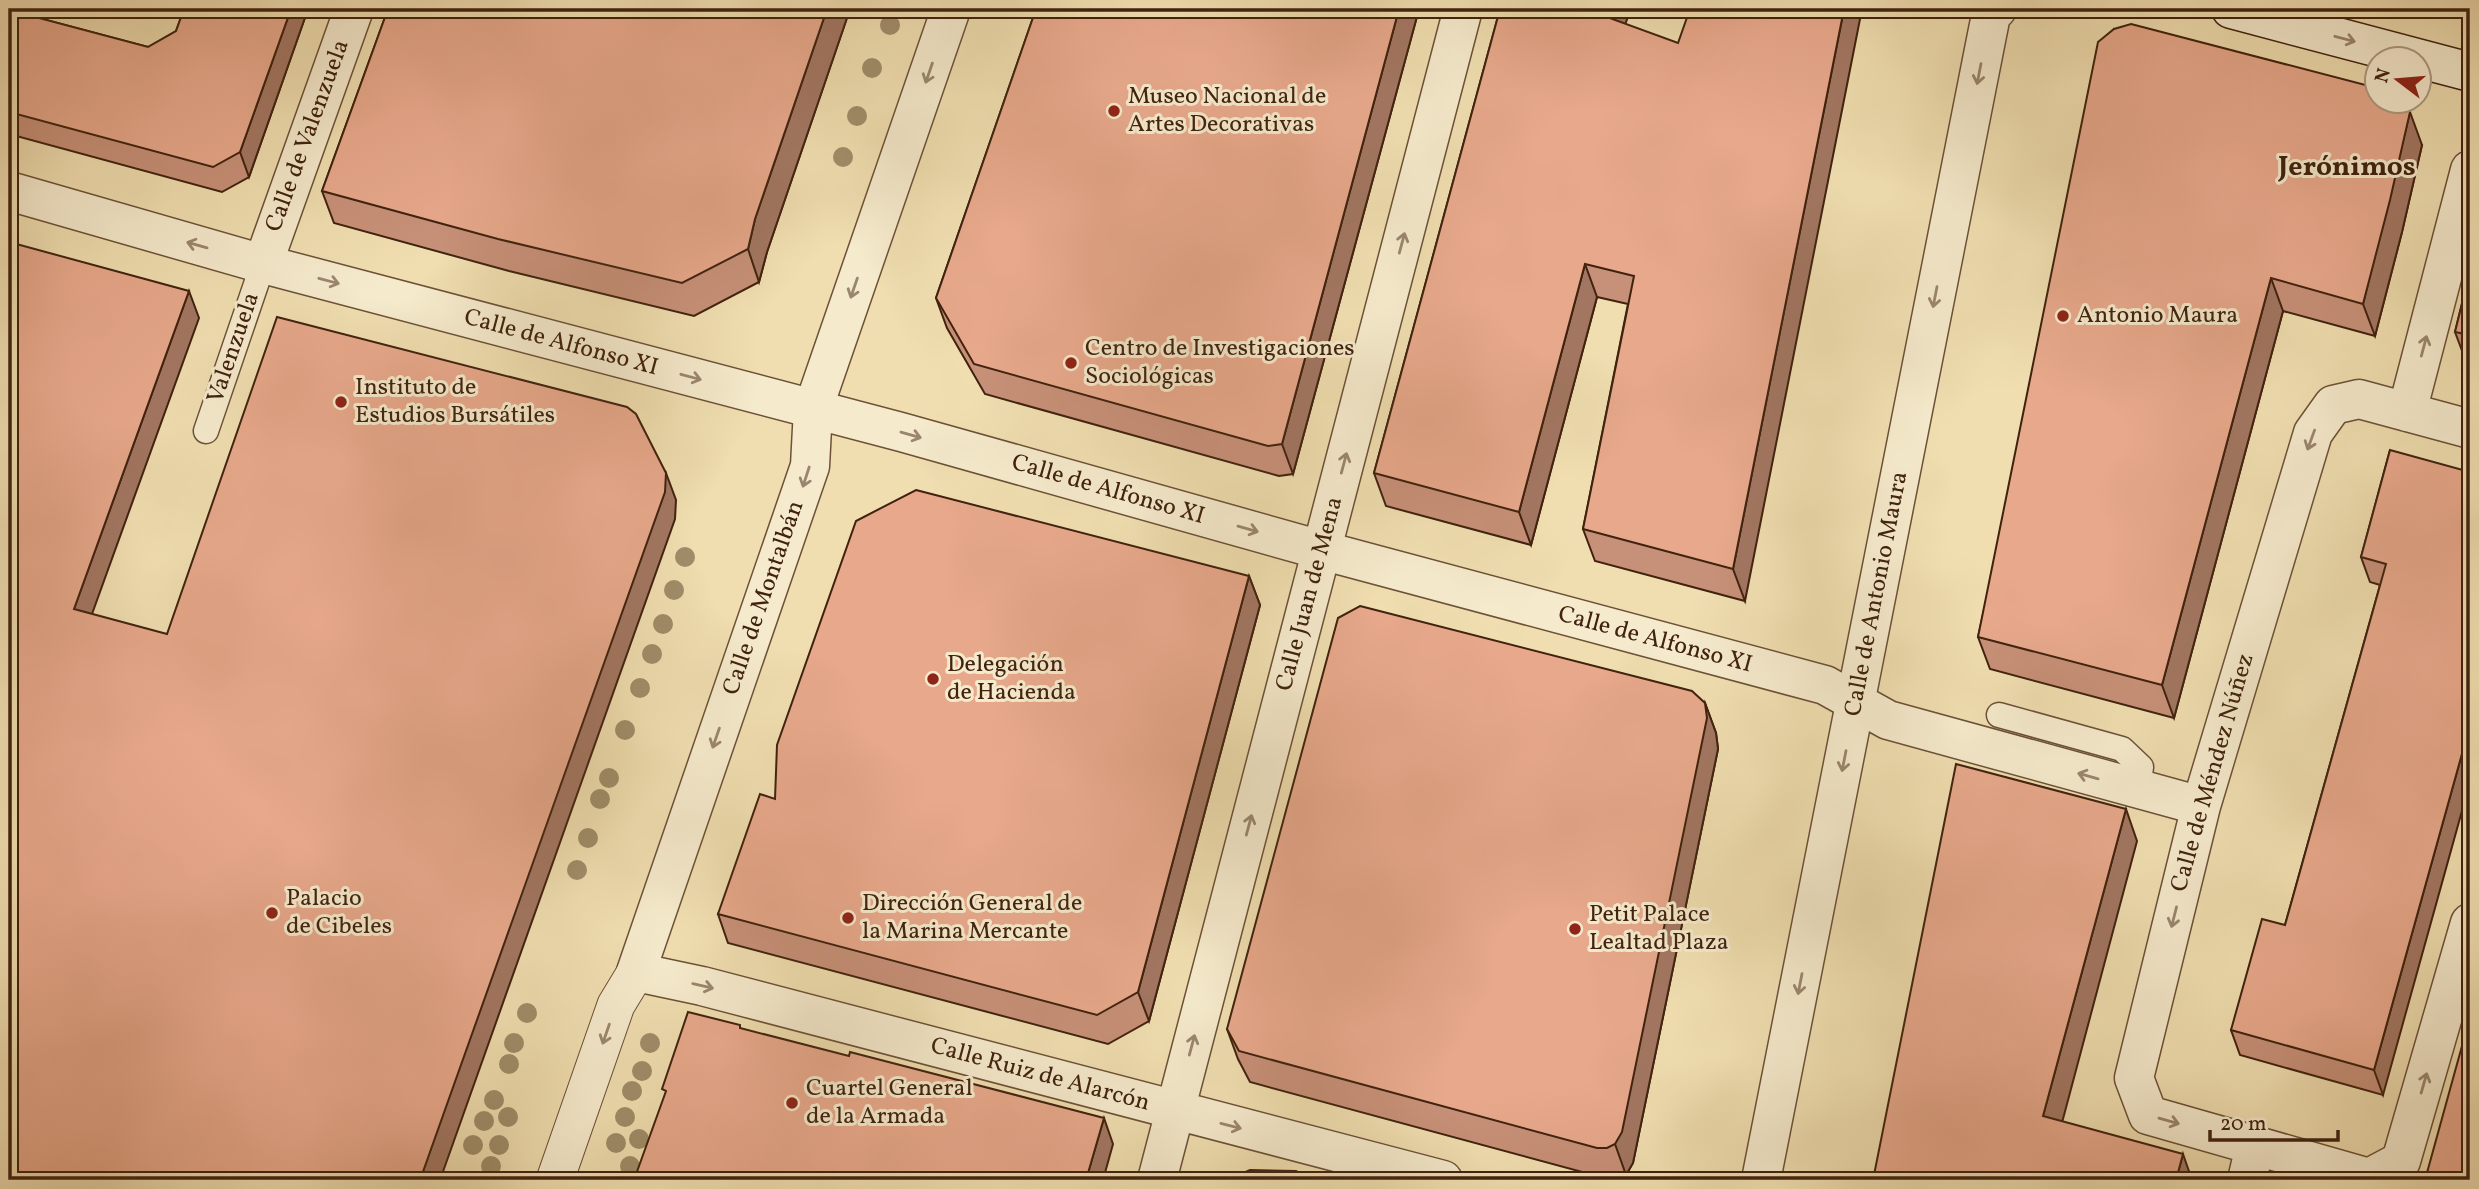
<svg xmlns="http://www.w3.org/2000/svg" width="2479" height="1189" viewBox="0 0 2479 1189" font-family="Vollkorn,serif">
<style>
.lines{fill:none;stroke-linecap:round;stroke-linejoin:round}
.service-casing{stroke:#6c5137;stroke-width:27}
.pedestrian-casing{stroke:#6c5137;stroke-width:39}
.minor-casing{stroke:#6c5137;stroke-width:41}
.tertiary-casing{stroke:#6c5137;stroke-width:41}
.secondary-casing{stroke:#40220f;stroke-width:41}
.service{stroke:#f5eacc;stroke-width:24}
.pedestrian{stroke:#f5eacc;stroke-width:37}
.minor{stroke:#f5eacc;stroke-width:38}
.tertiary{stroke:#f5eacc;stroke-width:38}
.secondary{stroke:#f5eacc;stroke-width:38}
.tree{fill:#9f8d69}
.wall{fill:#c79078;stroke:#40220f;stroke-width:2}
.shaded-wall{fill:#a27661;stroke:#40220f;stroke-width:2}
.building{fill:#e7a88b;stroke:#40220f;stroke-width:2}
.oneway{stroke:#9a866e}
.poi-dot{fill:#8f2418;stroke:#f5eacc;stroke-width:2.5}
.labels{text-anchor:middle;dominant-baseline:central;stroke-width:6;stroke-linejoin:round;paint-order:stroke}
.poi-label{font-size:24px;fill:#40220f;stroke:#f5eacc;text-anchor:start}
.street-label{font-size:24px;fill:#40220f;stroke:#f5eacc}
.quarter-label{font-size:28px;font-weight:bold;fill:#40220f;stroke:#f5eacc}
</style>
<rect width="100%" height="100%" fill="#f0deb0"/>
<filter id="stains"><feTurbulence type="fractalNoise" baseFrequency=".00286" numOctaves="4"/><feColorMatrix values="0 0 0 0 .2 0 0 0 0 .09 0 0 0 0 .02 0 0 0 .5 -.17"/></filter>
<radialGradient id="worn" r=".72"><stop offset=".6" stop-color="#630" stop-opacity="0"/><stop offset="1" stop-color="#630" stop-opacity=".3"/></radialGradient>
<g class="lines">
<defs>
<path id="service" d="M206,431L263,264
M1999,715L2122,749L2141,767L2138,790"/>
<path id="pedestrian" d="M555,1180L616,1005L636,972"/>
<path id="minor" d="M951,9L813,409L810,466L636,972L702,986L1443,1180
M9,191L263,264L901,432L1321,550L1825,685L1888,720L2201,806
M263,264L354,9
M2407,412L2470,170
M2470,429L2359,399L2333,405L2313,433L2201,806L2134,1078L2148,1115L2369,1178L2401,1161L2470,923
M1157,1180L1463,9
M2247,1180L2255,1146"/>
<path id="tertiary" d="M1761,1180L1986,40L1991,15L1997,9"/>
<path id="secondary" d="M2231,9L2470,72"/>
</defs>
<!-- service casing -->
<use href="#service" class="service-casing"/>
<!-- pedestrian casing -->
<use href="#pedestrian" class="pedestrian-casing"/>
<!-- minor casing -->
<use href="#minor" class="minor-casing"/>
<!-- tertiary casing -->
<use href="#tertiary" class="tertiary-casing"/>
<!-- secondary casing -->
<use href="#secondary" class="secondary-casing"/>
<!-- service -->
<use href="#service" class="service"/>
<!-- pedestrian -->
<use href="#pedestrian" class="pedestrian"/>
<!-- minor -->
<use href="#minor" class="minor"/>
<!-- tertiary -->
<use href="#tertiary" class="tertiary"/>
<!-- secondary -->
<use href="#secondary" class="secondary"/>
</g>
<!-- trees -->
<g class="tree">
<circle cx="890" cy="25" r="10"/>
<circle cx="872" cy="68" r="10"/>
<circle cx="857" cy="116" r="10"/>
<circle cx="843" cy="157" r="10"/>
<circle cx="685" cy="557" r="10"/>
<circle cx="674" cy="590" r="10"/>
<circle cx="663" cy="624" r="10"/>
<circle cx="652" cy="654" r="10"/>
<circle cx="640" cy="688" r="10"/>
<circle cx="625" cy="730" r="10"/>
<circle cx="609" cy="778" r="10"/>
<circle cx="600" cy="799" r="10"/>
<circle cx="588" cy="838" r="10"/>
<circle cx="577" cy="870" r="10"/>
<circle cx="527" cy="1013" r="10"/>
<circle cx="514" cy="1043" r="10"/>
<circle cx="650" cy="1043" r="10"/>
<circle cx="509" cy="1064" r="10"/>
<circle cx="642" cy="1071" r="10"/>
<circle cx="632" cy="1091" r="10"/>
<circle cx="494" cy="1100" r="10"/>
<circle cx="508" cy="1117" r="10"/>
<circle cx="625" cy="1117" r="10"/>
<circle cx="484" cy="1121" r="10"/>
<circle cx="639" cy="1139" r="10"/>
<circle cx="616" cy="1143" r="10"/>
<circle cx="473" cy="1145" r="10"/>
<circle cx="499" cy="1145" r="10"/>
<circle cx="491" cy="1166" r="10"/>
<circle cx="630" cy="1166" r="10"/>
</g>
<!-- wall -->
<path class="wall" d="M184,9H308L249,177L222,192L9,134V10L148,47L176,31Z
M388,9H850L767,252L759,282L694,316L509,271L334,223L322,191Z
M1036,9H1419L1293,474L1279,476L985,394L947,328L936,298Z
M1500,9H1631L1625,23L1745,601L1595,561L1583,529L1628,304L1597,297L1531,545L1386,506L1374,473Z
M2114,29L2422,145L2402,232L2375,336L2283,311L2174,718L1990,669L1978,637Z
M2470,271V365L2467,364L2455,332Z
M2390,450L2383,1095L2240,1055L2231,1030L2285,925L2380,585L2370,582L2361,557Z
M1249,576L1260,605L1149,1021L1108,1044L728,943L718,914L775,799Z
M1705,703L1716,733L1718,749L1633,1163L1626,1175L1618,1179H1608L1250,1082L1238,1059L1227,1029Z"/>
<!-- shaded-wall -->
<path class="shaded-wall" d="M291,9H308L249,177L240,152Z
M827,9H850L767,252L759,282L748,249L755,219Z
M1399,9H1419L1293,474L1282,444Z
M1607,9H1631L1616,48L1604,16Z
M1844,9H1862L1745,601L1733,569Z
M2410,112L2422,145L2402,232L2375,336L2363,304Z
M1585,264L1597,297L1531,545L1519,512Z
M2271,278L2283,311L2174,718L2162,685Z
M189,291L199,318L84,636L74,609Z
M666,473L676,500L675,519L440,1180H420Z
M1249,576L1260,605L1149,1021L1138,992Z
M1705,703L1716,733L1718,749L1633,1163L1626,1175L1615,1144Z
M2470,725V782L2383,1095L2374,1070Z
M2126,809L2137,841L2055,1149L2043,1116Z
M1104,1118L1113,1144L1103,1180H1086Z
M2183,1154L2192,1180H2176Z"/>
<!-- building -->
<path class="building" d="M184,9H291L240,152L213,167L9,112V10L148,47L176,31Z
M388,9H827L755,219L748,249L682,283L498,239L322,191Z
M1036,9H1399L1282,444L1268,446L974,364L936,298Z
M1500,9H1607L1604,16L1678,43L1690,9H1844L1733,569L1583,529L1634,276L1585,264L1519,512L1374,473Z
M2131,24L2377,88V102H2401L2410,112L2390,200L2363,304L2271,278L2162,685L1978,637L2098,42L2114,29Z
M9,242L189,291L74,609L167,634L277,317L627,407L636,414L666,473L665,492L420,1180H9Z
M2470,271V335L2455,332Z
M2390,450L2470,472V725L2374,1070L2231,1030L2262,919L2285,925L2386,564L2361,557Z
M916,490L1249,576L1138,992L1097,1015L718,914L760,794L775,799L777,745L856,521Z
M1360,606L1692,691L1705,703L1707,718L1622,1132L1615,1144L1607,1148H1597L1239,1051L1227,1029L1338,618Z
M1956,764L2126,809L2043,1116L2183,1154L2176,1180H1873Z
M688,1012L740,1025V1028L849,1056L850,1052L1104,1118L1086,1180H634L666,1091L662,1089Z
M2470,1017V1180H2425Z
M1250,1170L1296,1171L1313,1180H1227Z"/>
<!-- one-way arrows -->
<defs><path id="oneway-shaft" d="M-6 0H5M1.5-3L5.5 0L1.5 3" fill="none" stroke-width="1.6" stroke-linecap="round" stroke-linejoin="round" transform="scale(1.75)"/></defs>
<g class="oneway">
<use href="#oneway-shaft" transform="translate(2345 39) rotate(15)"/>
<use href="#oneway-shaft" transform="translate(929 73) rotate(109)"/>
<use href="#oneway-shaft" transform="translate(1979 74) rotate(101)"/>
<use href="#oneway-shaft" transform="translate(1402 243) rotate(-75)"/>
<use href="#oneway-shaft" transform="translate(197 245) rotate(-164)"/>
<use href="#oneway-shaft" transform="translate(329 281) rotate(15)"/>
<use href="#oneway-shaft" transform="translate(854 288) rotate(109)"/>
<use href="#oneway-shaft" transform="translate(1935 297) rotate(101)"/>
<use href="#oneway-shaft" transform="translate(2424 346) rotate(-75)"/>
<use href="#oneway-shaft" transform="translate(691 377) rotate(15)"/>
<use href="#oneway-shaft" transform="translate(911 435) rotate(16)"/>
<use href="#oneway-shaft" transform="translate(2311 440) rotate(110)"/>
<use href="#oneway-shaft" transform="translate(1344 463) rotate(-75)"/>
<use href="#oneway-shaft" transform="translate(806 477) rotate(108)"/>
<use href="#oneway-shaft" transform="translate(1248 529) rotate(16)"/>
<use href="#oneway-shaft" transform="translate(716 738) rotate(109)"/>
<use href="#oneway-shaft" transform="translate(1844 761) rotate(101)"/>
<use href="#oneway-shaft" transform="translate(2088 776) rotate(-164)"/>
<use href="#oneway-shaft" transform="translate(1249 825) rotate(-75)"/>
<use href="#oneway-shaft" transform="translate(2174 917) rotate(104)"/>
<use href="#oneway-shaft" transform="translate(1800 984) rotate(101)"/>
<use href="#oneway-shaft" transform="translate(703 986) rotate(13)"/>
<use href="#oneway-shaft" transform="translate(606 1034) rotate(109)"/>
<use href="#oneway-shaft" transform="translate(1192 1045) rotate(-75)"/>
<use href="#oneway-shaft" transform="translate(2424 1083) rotate(-74)"/>
<use href="#oneway-shaft" transform="translate(2169 1121) rotate(16)"/>
<use href="#oneway-shaft" transform="translate(1231 1126) rotate(14)"/>
</g>
<!-- markers -->
<g class="poi-dot">
<circle cx="1114" cy="111" r="7"/>
<circle cx="2063" cy="316" r="7"/>
<circle cx="1071" cy="363" r="7"/>
<circle cx="341" cy="402" r="7"/>
<circle cx="933" cy="679" r="7"/>
<circle cx="272" cy="913" r="7"/>
<circle cx="848" cy="918" r="7"/>
<circle cx="1575" cy="929" r="7"/>
<circle cx="792" cy="1103" r="7"/>
</g>
<g class="labels">
<!-- poi labels -->
<g class="poi-label">
<text x="1128" y="97">Museo Nacional de<tspan x="1128" dy="28">Artes Decorativas</tspan></text>
<text x="2077" y="316">Antonio Maura</text>
<text x="1085" y="349">Centro de Investigaciones<tspan x="1085" dy="28">Sociológicas</tspan></text>
<text x="355" y="388">Instituto de<tspan x="355" dy="28">Estudios Bursátiles</tspan></text>
<text x="947" y="665">Delegación<tspan x="947" dy="28">de Hacienda</tspan></text>
<text x="286" y="899">Palacio<tspan x="286" dy="28">de Cibeles</tspan></text>
<text x="862" y="904">Dirección General de<tspan x="862" dy="28">la Marina Mercante</tspan></text>
<text x="1589" y="915">Petit Palace<tspan x="1589" dy="28">Lealtad Plaza</tspan></text>
<text x="806" y="1089">Cuartel General<tspan x="806" dy="28">de la Armada</tspan></text>
</g>
<!-- street labels -->
<g class="street-label">
<text transform="translate(308 136) rotate(-70)">Calle de Valenzuela</text>
<text transform="translate(561 343) rotate(15)">Calle de Alfonso XI</text>
<text transform="translate(234 348) rotate(-71)">Valenzuela</text>
<text transform="translate(1108 490) rotate(16)">Calle de Alfonso XI</text>
<text transform="translate(1310 594) rotate(-75)">Calle Juan de Mena</text>
<text transform="translate(1877 594) rotate(-79)">Calle de Antonio Maura</text>
<text transform="translate(764 598) rotate(-71)">Calle de Montalbán</text>
<text transform="translate(1655 640) rotate(15)">Calle de Alfonso XI</text>
<text transform="translate(2213 773) rotate(-74)">Calle de Méndez Núñez</text>
<text transform="translate(1040 1075) rotate(15)">Calle Ruiz de Alarcón</text>
</g>
<!-- quarter labels -->
<g class="quarter-label">
<text x="2347" y="167">Jerónimos</text>
</g>
</g>
<!-- margin -->
<rect width="2479" height="1189" fill="none" stroke="#f0deb0" stroke-width="35"/>
<rect x="10" y="10" width="2458" height="1168" fill="none" stroke="#40220f" stroke-width="3.5"/>
<rect x="18" y="18" width="2444" height="1154" fill="none" stroke="#40220f" stroke-width="2"/>
<!-- north arrow -->
<g transform="translate(2398 80) rotate(286)"><circle r="33" fill="#f5eacc" stroke="#ad9a80" stroke-width="2"/>
<path d="M0-5L12 26L0 18L-12 26Z" fill="#8f2418"/>
<text y="-10" font-size="19" font-weight="bold" text-anchor="middle" fill="#40220f">N</text>
</g>
<!-- scale -->
<path d="M2210 1130v10h128v-10" fill="none" stroke="#40220f" stroke-width="3.5"/>
<text x="2220" y="1130" font-size="21" fill="#40220f" stroke="#f5eacc" stroke-width="5" paint-order="stroke">20 m</text>
<rect width="100%" height="100%" filter="url(#stains)"/>
<rect width="100%" height="100%" fill="url(#worn)"/>
</svg>
